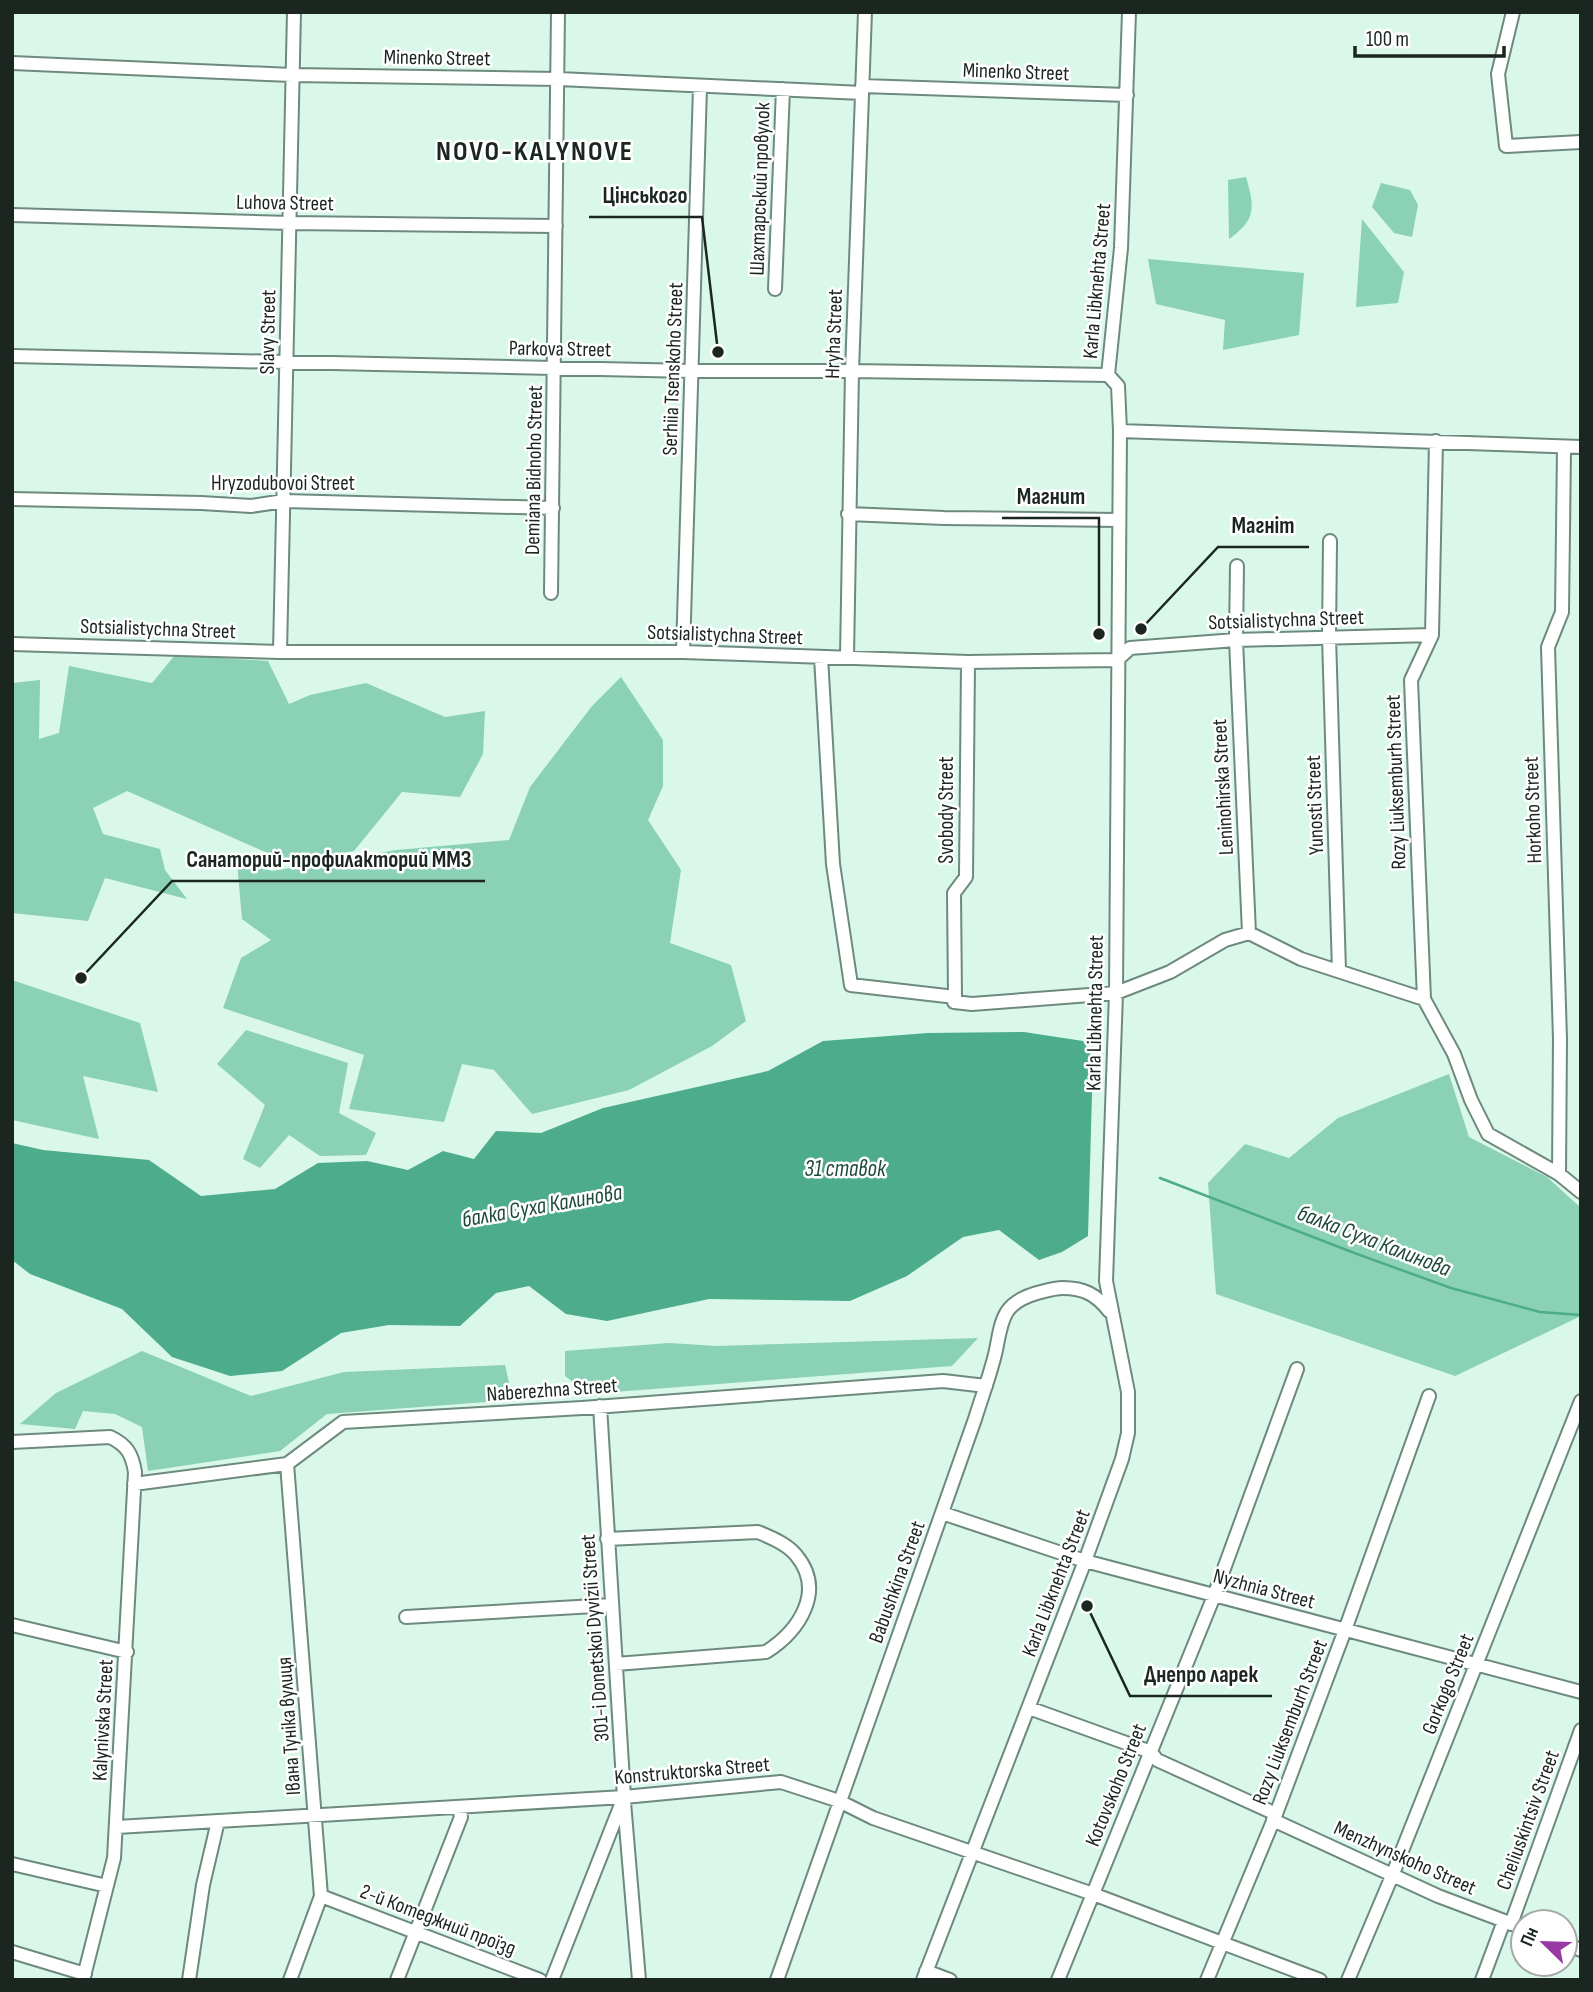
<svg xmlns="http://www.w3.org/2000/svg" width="1593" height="1992" viewBox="0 0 1593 1992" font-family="'Sofia Sans Condensed',sans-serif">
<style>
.green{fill:#8ad1b5}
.water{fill:#4dac8b}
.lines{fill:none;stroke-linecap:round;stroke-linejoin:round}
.stream{stroke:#4dac8b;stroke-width:2.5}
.minor-casing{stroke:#6e8a7e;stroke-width:16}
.minor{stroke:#fff;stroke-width:12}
.labels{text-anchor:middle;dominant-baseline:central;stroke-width:5;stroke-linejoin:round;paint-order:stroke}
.street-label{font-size:21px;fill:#1b2621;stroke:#fff}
.water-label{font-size:23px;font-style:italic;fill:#204a3b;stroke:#fff}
.district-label{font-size:28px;font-weight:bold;letter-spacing:2px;fill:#1b2621;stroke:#fff}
.leader{fill:none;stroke:#1b2621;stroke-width:2.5}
.callout-dot{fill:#1b2621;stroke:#fff;stroke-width:2.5}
.callout-label{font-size:23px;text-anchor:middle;font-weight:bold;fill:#1b2621;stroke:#fff;stroke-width:5;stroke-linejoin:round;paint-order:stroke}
</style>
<rect width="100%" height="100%" fill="#d9f8ea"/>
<!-- green -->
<path class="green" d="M1246,177C1255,207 1256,220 1229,239L1228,180Z
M1381,183L1410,190L1418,205L1412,237L1394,233L1372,207Z
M1362,219L1404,272L1398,303L1356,307Z
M1148,259L1304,273L1299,335L1223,350L1225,320L1156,304Z
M175,655L268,661L289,704L310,695L366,683L445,717L485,711L483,754L460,797L402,792L354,851L288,862L127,791L93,808L103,834L160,849L165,870L187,899L105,878L88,921L12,913V683L40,680L39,739L59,733L69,666L152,683Z
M621,677L663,740V786L648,820L681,870L670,943L731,965L746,1021L712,1046L629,1090L532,1114L494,1070L462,1064L444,1122L349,1109L364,1055L223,1008L241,958L271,940L242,919L237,862L272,871L396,850L509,840L530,787L592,706Z
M12,980L140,1023L158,1092L83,1076L99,1139L12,1120Z
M246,1030L348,1063L339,1113L376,1133L366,1155L320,1156L289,1135L260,1168L243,1159L265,1105L217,1064Z
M1449,1074L1469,1137L1547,1177L1581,1208V1316L1455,1376L1216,1294L1208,1183L1245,1144L1289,1158L1338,1118Z
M978,1338L952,1366L588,1394L565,1376V1351L669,1343L717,1346Z
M142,1351L251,1396L344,1372L505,1365L513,1400L327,1414L280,1451L148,1471L142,1427L115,1414L83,1411L75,1429L20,1424L56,1393Z"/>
<!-- water -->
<path class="water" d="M1024,1032L1083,1041L1093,1058L1088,1236L1062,1252L1039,1260L999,1230L963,1237L907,1276L850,1301L709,1299L607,1321L566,1314L529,1286L496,1293L460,1326L389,1325L341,1333L282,1371L230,1376L172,1357L122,1309L30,1274L12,1260V1143L43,1150L149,1160L201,1196L275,1189L318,1163L367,1161L408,1170L443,1151L474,1159L496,1131L541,1133L603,1108L768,1071L823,1041L928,1033Z"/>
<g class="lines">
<!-- stream -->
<path class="stream" d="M1160,1178L1357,1254L1451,1288L1540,1312L1581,1315"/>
<defs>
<path id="minor" d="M1513,12L1498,74L1506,146L1581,142
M12,63L292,75L559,79L862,93
M862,86L1127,95
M12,215L290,223L556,226
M775,289L783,89
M12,356L692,371H852L1108,375
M1120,431L1581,447
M12,499L201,503L251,506L284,501L553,508
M848,514L944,518L1119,520
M1330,541L1329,637L1339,971
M1237,566L1236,640L1249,933
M551,593L558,12
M12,644L280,652H683L968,662L1117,660L1130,648L1236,640L1432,635
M280,652L294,12
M683,652L700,87
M821,657L833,864L851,985L955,997L954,1002L972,1004L1116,993L1170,972L1225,940L1249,933L1301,959L1424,999L1454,1054L1471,1100L1488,1134L1559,1174L1581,1192
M847,657L852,371L865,12
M955,997L954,893L966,877L968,662
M1424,999L1411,680L1432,635L1436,441
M1559,1174L1560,1039L1548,647L1562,612L1564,448
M12,1442L110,1437C127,1445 132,1454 135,1472L114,1858L83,1980
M287,1464L321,1896L290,1980
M134,1484L287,1464L343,1422L582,1408L943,1381L986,1386
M942,1513L1085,1561L1581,1692
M607,1539L758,1532C772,1538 787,1544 796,1555C826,1591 799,1631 766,1652L616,1664
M406,1617L612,1605
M12,1625L127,1652
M1029,1708L1151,1752L1157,1760L1276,1814
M624,1802L639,1980
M1273,1820L1438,1896L1523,1928
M117,1827L624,1797L781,1782L839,1801L873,1818L1093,1894L1320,1980
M12,1864L107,1886
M321,1896L540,1980
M1511,1924L1581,1730
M1565,1944L1581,1950
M12,1952L85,1974
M926,1971L950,1980
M189,1980L203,1885L218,1821
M397,1980L461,1817L459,1807
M552,1980L624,1797L600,1406
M777,1980L975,1419C982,1396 991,1373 996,1350C1002,1320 1002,1303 1037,1293C1045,1291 1054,1288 1063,1288C1084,1288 1097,1295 1109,1311
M923,1980L1085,1561L1122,1459L1128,1433V1392L1106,1281L1116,993L1120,431L1118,386L1108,375L1121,248L1129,12
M1058,1980L1214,1596L1297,1369
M1207,1980L1276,1814L1345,1630L1429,1396
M1348,1980L1392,1876L1581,1401
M1482,1980L1504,1921"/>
</defs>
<!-- minor casing -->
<use href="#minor" class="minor-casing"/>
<!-- minor -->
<use href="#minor" class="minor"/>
</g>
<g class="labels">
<!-- street labels -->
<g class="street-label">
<text transform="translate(437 58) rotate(1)">Minenko Street</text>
<text transform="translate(1016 72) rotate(2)">Minenko Street</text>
<text transform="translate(760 189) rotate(-88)">Шахтарський провулок</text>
<text transform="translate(285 203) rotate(1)">Luhova Street</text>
<text transform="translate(1097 281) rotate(-85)">Karla Libknehta Street</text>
<text transform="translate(268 332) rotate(-89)">Slavy Street</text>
<text transform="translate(834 334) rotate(-88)">Hryha Street</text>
<text transform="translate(560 349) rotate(1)">Parkova Street</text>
<text transform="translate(673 369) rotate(-88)">Serhiia Tsenskoho Street</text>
<text transform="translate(534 470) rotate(-89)">Demiana Bidnoho Street</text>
<text x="283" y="483">Hryzodubovoi Street</text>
<text transform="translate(1286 620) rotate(-2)">Sotsialistychna Street</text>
<text transform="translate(158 629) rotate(2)">Sotsialistychna Street</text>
<text transform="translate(725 635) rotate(2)">Sotsialistychna Street</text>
<text transform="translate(1396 782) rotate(-92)">Rozy Liuksemburh Street</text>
<text transform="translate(1223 787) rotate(-93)">Leninohirska Street</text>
<text transform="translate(1315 805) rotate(-92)">Yunosti Street</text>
<text transform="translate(946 810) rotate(-90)">Svobody Street</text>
<text transform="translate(1533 810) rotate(-92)">Horkoho Street</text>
<text transform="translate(1095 1013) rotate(-89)">Karla Libknehta Street</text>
<text transform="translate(552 1390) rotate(-4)">Naberezhna Street</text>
<text transform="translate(897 1582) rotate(-70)">Babushkina Street</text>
<text transform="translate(1056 1583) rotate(-69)">Karla Libknehta Street</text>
<text transform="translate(1264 1589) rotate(15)">Nyzhnia Street</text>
<text transform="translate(595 1638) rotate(-94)">301-i Donetskoi Dyvizii Street</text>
<text transform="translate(1448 1684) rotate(-68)">Gorkogo Street</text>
<text transform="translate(103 1720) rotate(-87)">Kalynivska Street</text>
<text transform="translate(1290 1722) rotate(-69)">Rozy Liuksemburh Street</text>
<text transform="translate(289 1726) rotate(-94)">Івана Туніка вулиця</text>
<text transform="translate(692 1771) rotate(-5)">Konstruktorska Street</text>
<text transform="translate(1116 1785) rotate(-68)">Kotovskoho Street</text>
<text transform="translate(1528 1820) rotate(-70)">Cheliuskintsiv Street</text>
<text transform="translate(1405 1858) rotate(24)">Menzhynskoho Street</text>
<text transform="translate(438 1920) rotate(21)">2-й Котеджний проїзд</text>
</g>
<!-- water labels -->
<g class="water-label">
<text x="845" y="1169">31 ставок</text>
<text transform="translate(542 1206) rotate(-10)">балка Суха Калинова</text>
<text transform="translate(1374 1241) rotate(21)">балка Суха Калинова</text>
</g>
<!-- district labels -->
<g class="district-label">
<text x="535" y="151">NOVO-KALYNOVE</text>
</g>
</g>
<!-- callouts -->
<path class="leader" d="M718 352L702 217H589M1099 634L1099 518H1002M1141 629L1218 547H1309M81 978L172 881H485M1087 1606L1130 1696H1272"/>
<g class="callout-dot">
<circle cx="718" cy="352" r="7"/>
<circle cx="1099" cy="634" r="7"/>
<circle cx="1141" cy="629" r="7"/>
<circle cx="81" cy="978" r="7"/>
<circle cx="1087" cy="1606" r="7"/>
</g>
<g class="callout-label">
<text x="645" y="203">Цінського</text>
<text x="1051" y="504">Магнит</text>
<text x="1263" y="533">Магніт</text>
<text x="329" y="867">Санаторий-профилакторий ММЗ</text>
<text x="1201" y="1682">Днепро ларек</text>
</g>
<!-- border -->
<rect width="1593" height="1992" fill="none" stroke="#1b2621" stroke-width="28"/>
<!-- north arrow -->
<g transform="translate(1544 1943) rotate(293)"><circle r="33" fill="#ffffff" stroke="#a4a8a6" stroke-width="2"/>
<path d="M0-5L12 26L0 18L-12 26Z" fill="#973aa4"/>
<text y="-10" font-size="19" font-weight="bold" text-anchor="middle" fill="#1b2621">Пн</text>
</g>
<!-- scale -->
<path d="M1355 46v10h149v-10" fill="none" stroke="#1b2621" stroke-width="3.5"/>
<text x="1366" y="46" font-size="21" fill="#1b2621" stroke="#ffffff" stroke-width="5" paint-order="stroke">100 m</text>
</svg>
